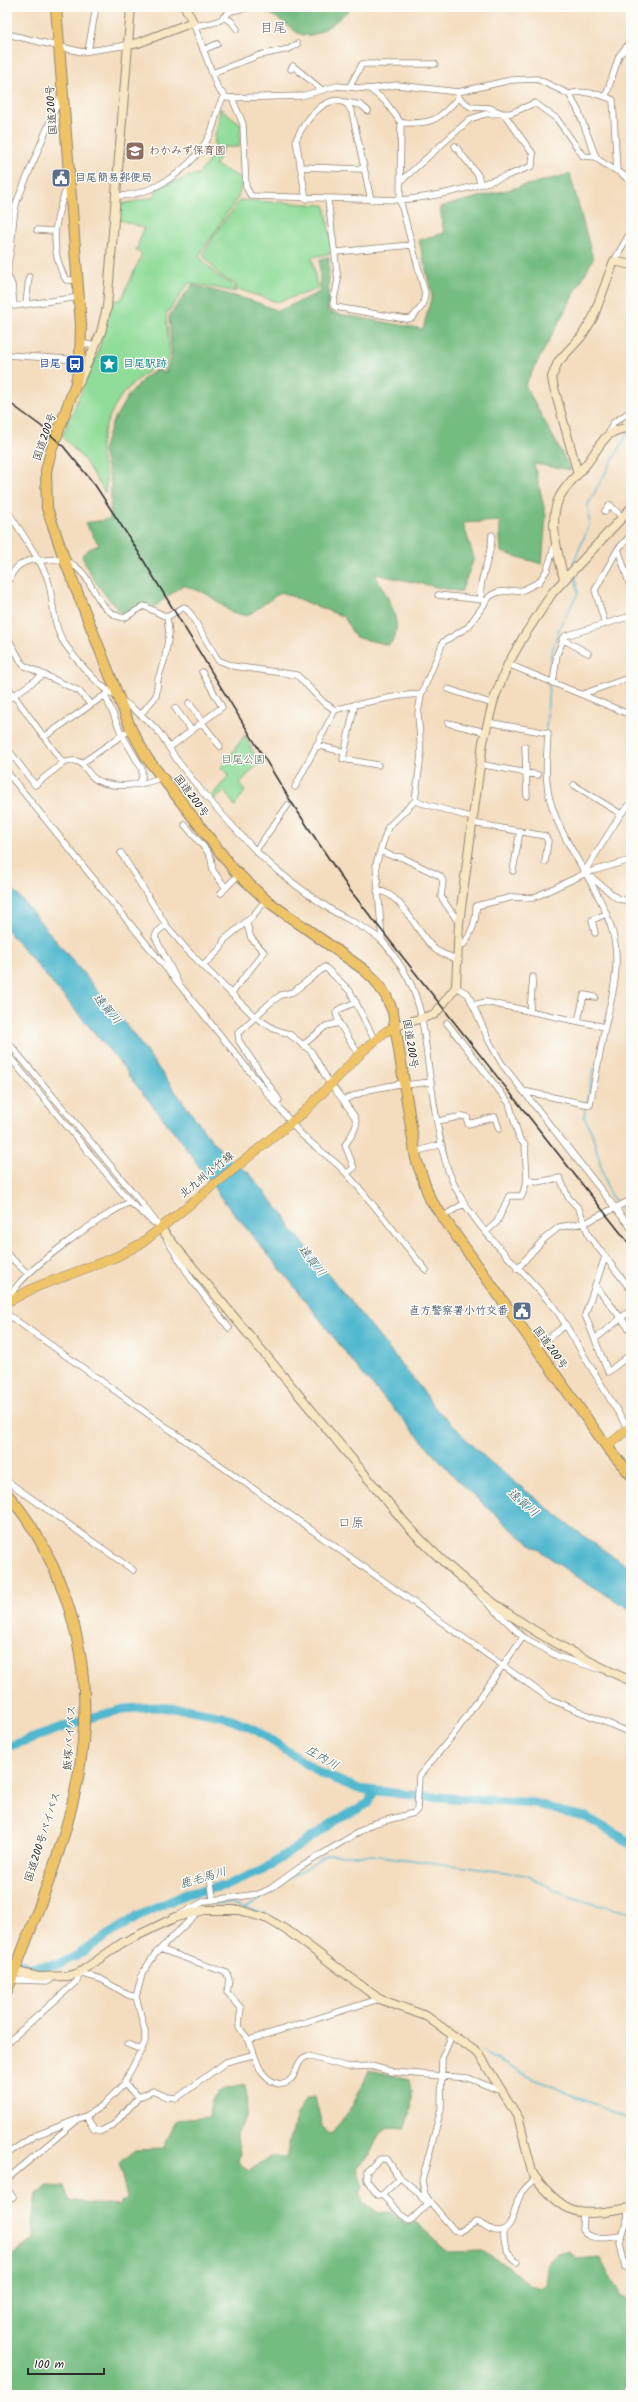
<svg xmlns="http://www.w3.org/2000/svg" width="638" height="2402" viewBox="0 0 638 2402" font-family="Kalam,'Klee One',sans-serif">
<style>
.green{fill:#90dc99;stroke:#5e8462}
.forest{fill:#74bc81;stroke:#507456}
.water{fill:#4fb7ce;stroke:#3d717c}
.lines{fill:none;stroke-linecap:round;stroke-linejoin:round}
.stream{stroke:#4fb7ce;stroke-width:1.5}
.river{stroke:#4fb7ce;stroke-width:9}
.street-casing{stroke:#908475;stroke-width:7}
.secondary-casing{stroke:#908475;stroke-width:10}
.primary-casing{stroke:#908475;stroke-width:10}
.highway-casing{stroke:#908475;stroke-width:12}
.street{stroke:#fff;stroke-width:5.5}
.secondary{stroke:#f9e7c3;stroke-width:8}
.primary{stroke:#efc469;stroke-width:9}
.highway{stroke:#efc469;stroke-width:10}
.rail{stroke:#2b2b2b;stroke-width:1.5}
.labels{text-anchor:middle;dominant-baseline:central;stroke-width:3;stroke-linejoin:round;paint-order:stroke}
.street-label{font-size:11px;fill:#2b2b2b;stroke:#fdfcf7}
.education-label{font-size:11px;font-weight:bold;fill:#785e54;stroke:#fdfcf7;text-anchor:start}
.service-label{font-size:11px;font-weight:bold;fill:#4e5e75;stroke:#fdfcf7;text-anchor:start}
.transit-label{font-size:11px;font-weight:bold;fill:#164399;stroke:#fdfcf7;text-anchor:end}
.culture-label{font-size:11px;font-weight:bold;fill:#0d838f;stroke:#fdfcf7;text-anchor:start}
.park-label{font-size:11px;fill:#49604c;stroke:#fdfcf7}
.water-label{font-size:12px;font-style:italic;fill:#385c64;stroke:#fdfcf7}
.quarter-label{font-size:13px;fill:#625e6d;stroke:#fdfcf7}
</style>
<rect width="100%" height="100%" fill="#fdfcf7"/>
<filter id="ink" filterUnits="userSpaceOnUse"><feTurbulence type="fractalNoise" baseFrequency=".025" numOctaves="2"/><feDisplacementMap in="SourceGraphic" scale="8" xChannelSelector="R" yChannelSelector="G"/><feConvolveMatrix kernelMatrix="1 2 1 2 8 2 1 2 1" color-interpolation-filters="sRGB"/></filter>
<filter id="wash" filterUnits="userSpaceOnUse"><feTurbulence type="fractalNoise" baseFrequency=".012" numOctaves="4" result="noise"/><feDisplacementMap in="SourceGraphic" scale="16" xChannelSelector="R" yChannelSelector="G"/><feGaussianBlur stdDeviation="0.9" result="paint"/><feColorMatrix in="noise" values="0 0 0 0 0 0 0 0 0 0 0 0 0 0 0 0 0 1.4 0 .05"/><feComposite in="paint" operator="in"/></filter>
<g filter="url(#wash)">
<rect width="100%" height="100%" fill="#f4ddbf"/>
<!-- green -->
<path class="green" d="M220,108L241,124L239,147H224L215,165L243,179L238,197L199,256L217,276L232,284L236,292L189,283L166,315L170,355L164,369L155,366C143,375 131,384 122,395C112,409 99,436 101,453C102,470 109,474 105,493L84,460L62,436L98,352L112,300H121L142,254L136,251L144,228L117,219L118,205L154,197L158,187L200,173L216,151C212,133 219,127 220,108Z
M240,200L325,205L333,253L312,257L317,288L315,290L277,302L237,289L234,283L219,275L203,255L215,234Z
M245,735L252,750L260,762L239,784L245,791L235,806L224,791L214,800L211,797L229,775L221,768Z"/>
<!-- forest -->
<path class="forest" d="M249,7H352C289,65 305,18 249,7Z
M570,174L593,259L525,385L571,470L534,464L546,516L542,564L501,552L499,521L463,523L474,558L461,592L375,574C385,594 408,626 389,645L355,637L344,617L281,592L247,616L231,612L207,594L183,585L154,607L143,604L123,615C106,596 90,579 82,555L89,549L99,545L85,523L110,519L111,484L103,451L112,423L128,396L145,377L158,369L165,373L172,356L169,316L192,285L253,301L278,311L320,292V259L329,257L328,312L423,329L432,295L419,240L444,233L440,207Z
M369,2070L410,2079C414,2094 412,2114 405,2128L388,2127L380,2132L369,2156L357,2168L363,2186L359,2192L363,2204L379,2213L392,2212L406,2224L415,2222L449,2252L482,2251L507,2266L529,2285L542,2288L548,2283L546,2266L557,2254L570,2251L576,2259L599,2257L621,2297L628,2299L631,2296V2386H627L622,2395H7V2259L34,2239L32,2223L36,2194L48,2186L64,2187L70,2201L119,2205L127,2198L119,2163L136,2150L163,2149L176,2120L209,2117C211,2088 221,2090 246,2085L247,2115L236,2133L240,2153L238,2162L249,2171L270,2157H286L296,2117L307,2098L315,2097L322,2126L329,2134C349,2116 359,2095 369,2070Z"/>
<!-- water -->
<path class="water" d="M7,882L128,1027L206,1133L226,1157L249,1173L286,1218L291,1228L427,1396C436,1413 444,1414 455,1427C478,1454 506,1475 535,1498C566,1523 597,1547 631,1568V1610L575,1576L517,1534L460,1483L363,1375L290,1281L222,1199L178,1137L128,1075L126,1070L7,930Z"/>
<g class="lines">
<!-- stream -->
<path class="stream" d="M574,566V561L589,526L588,504L629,431
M546,730L551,655L560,626L578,593L575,572
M544,750L545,792
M547,799L551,811
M584,877L606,922
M587,1102L594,1068
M586,1106L584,1117L592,1133L608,1191L618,1205
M620,1208L631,1222
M203,1890L206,1904L230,1903L269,1915
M246,1907L272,1892L289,1879L327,1855H373L526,1875L574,1899L631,1913
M273,1917L296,1932
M481,2051L523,2074L631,2120"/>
<!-- river -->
<path class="river" d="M7,1747L93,1717L124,1709L156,1707L185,1709L222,1716L256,1730L320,1773L359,1789L421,1796L535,1803L566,1813L586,1817L631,1843
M7,1957L30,1968L60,1964L76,1956L136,1917L186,1894L227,1885L263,1870L337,1820L369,1803L373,1792"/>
</g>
</g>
<g filter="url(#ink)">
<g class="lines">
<defs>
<path id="street" d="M223,17L231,21L237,29
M193,22L218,89L227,98L301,96L337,86L370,89L397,85L458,92L511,80L537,79L569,94L578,110L596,157C606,169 626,170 631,186
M194,26L212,23L220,20L231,11L250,7
M7,34L82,52L128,45
M203,50L217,44
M88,51L96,7
M291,69L293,66L322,90
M212,73L260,55L289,49L297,44
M350,86L362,64H435
M569,94C581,90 601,94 613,100L617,171
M606,96L619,56L631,41
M232,98L243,124L246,187L251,196L400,200C444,196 491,183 532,166L533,154L504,114L490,108L471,107L458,98V92
M345,102L361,105L368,111
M401,123C432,124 438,121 458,98
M455,146L478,175L480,183
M300,167L363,169
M401,181L470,119L485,114L511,113L535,103L557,119L583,156L596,157
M69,187L66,190C54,220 49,250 66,280H79
M116,196C153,196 192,169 209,136C217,122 214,112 224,96
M306,199L296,140C303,124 326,90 347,104L352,112L371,200
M328,200L338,280L333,304L335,307L406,319L412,318L423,305L425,293L400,200L401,123L385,101L370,89
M37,230L54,231
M7,240L8,252
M336,252L412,245
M614,261L631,231
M8,263C14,242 11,221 17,201L61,95
M9,278L12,285L14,306L80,297
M7,296L8,260
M26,304L29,277
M80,343L96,346
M7,355L80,360
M608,435L613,423L631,411
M7,510C18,528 42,561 48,580C54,600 52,626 65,644C76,660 94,681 110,692C127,704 143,715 157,730C165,739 170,750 177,760C201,792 229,823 257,852C279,874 307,894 333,911C348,920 368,928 381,940C389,947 396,959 402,968C423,1000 424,1034 429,1070C434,1102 438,1139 448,1170C469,1229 523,1266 559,1314L631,1434
M605,511L610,505L622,517
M631,535L618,549L631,589
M38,561C99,549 84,610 124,618L144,606L167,617L169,633L165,658L158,679L156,696L141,714
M7,584C13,569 19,562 36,559
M438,595L483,600
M481,600C478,576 492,558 492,535
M167,617L184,607L190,613L218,660L233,666L297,675L323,702L335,710C348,706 411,692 421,695
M605,624L595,590L618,549
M7,636L23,665L79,691L90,704
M562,639L588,653
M508,664L631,715
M553,683L557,654L565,636L631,616
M7,686L63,763C84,755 82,769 95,779C111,790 146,785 161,777
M448,689L493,704
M583,694L631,677
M105,695L122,735L142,769V778L138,784
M7,700L43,675
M189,703L203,722
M355,704L343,759L378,765
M175,708L192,731
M487,722L548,733C547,755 544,778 550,800C563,848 601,886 613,934C621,966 612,997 605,1027C600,1053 595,1079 590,1105L523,1091
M202,723L220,746
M448,723L485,732
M44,737L108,693
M316,745L344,752
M525,747L527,796
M7,748L35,785L63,763
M169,748L222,707L202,672
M82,763L131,729
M479,764L538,775
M7,772L298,1131C313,1147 332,1157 346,1173C374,1204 399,1238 426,1270
M574,785L621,814
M295,787L335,710
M415,801L473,818
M473,823L545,836L548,841L545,862
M185,825L207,851L211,858L213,871L226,888
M256,850L288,805
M380,851L392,856L401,857L440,876L443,881L441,897L459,923
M121,853L166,925L188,951L254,1016L274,1029L289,1034L311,1051L327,1079L342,1099H346L368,1090L404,1083
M513,871L520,831
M585,871L621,814L631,803
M586,873L618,899L631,901
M377,891C400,889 419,938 436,950C441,954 452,957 459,960
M221,893L238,875
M166,925L157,932L155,937L177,980
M595,933L592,920L606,914
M382,940L376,864L388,827L415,801L421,755L418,713L421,695L437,657L443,642L468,627L490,596L498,592L523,590L539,582L547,570L555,544
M459,945L464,944C472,932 477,920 476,906L513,897L533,898L586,873L627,861
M203,966L221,948L224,940L251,918L266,900
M456,987L468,994L490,1043L502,1064L631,1228
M231,994L264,952L251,938L246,921
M356,1002L338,1010L336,1013L339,1023L359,1055
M473,1005L486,1002L495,1004L605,1027
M530,1011L533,977
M578,1021L584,995L595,997
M447,1023L509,1103L519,1138L525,1145L527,1180L537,1182L560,1178L568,1197L579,1209L589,1236L631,1290
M7,1041L140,1201L161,1229
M303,1045L326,1026L339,1023
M7,1054L130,1202C107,1212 13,1276 10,1299
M404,1085L431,1082
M342,1099C359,1123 362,1120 345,1145L354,1168L347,1173
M279,1100L239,1041L238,1033L270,1003L281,995L293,992L325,967L350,991L375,1041
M438,1121L463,1116L467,1117L468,1124L495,1117L499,1129
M415,1152L442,1144
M130,1202L153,1222
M442,1217L465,1203
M486,1232L497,1222L509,1196H522L527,1180
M167,1240L192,1280L229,1328
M7,1254L28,1274
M605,1257L585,1315L608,1372L631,1354
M517,1269L543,1240L559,1227L585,1223L631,1200
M595,1285L631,1331
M7,1314L550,1699L631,1733
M595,1339L631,1310
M535,1348L566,1325
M7,1481L133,1570
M480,1596L523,1637L559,1657L600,1669
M210,1875L213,1899
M181,1914L205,1901L259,1894L270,1889L299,1868L372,1824L414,1813L417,1810L419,1776L454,1734L523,1637
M160,1949L227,1973L229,1980L227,1992L241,2008L239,2026C241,2032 247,2036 249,2041C257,2058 257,2076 276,2083C281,2085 287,2084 290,2080C298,2073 296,2059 308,2056L348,2067L371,2066L393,2072L468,2078L501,2091
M16,1980L49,1981L53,1977
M452,2035L442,2058L441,2109L422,2181L425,2194L431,2203L454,2230L461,2231L476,2222C485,2223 488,2231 498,2231C514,2230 514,2208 519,2198C522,2190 529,2185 535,2179
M249,2040L379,1999
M7,2043L77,1981L79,1973L101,1979L128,1995L136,1997
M127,2044L142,2050
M124,2084L139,2097L153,2091L167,2097L177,2098L226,2062L252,2055
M86,2116L94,2129L101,2131L113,2125L139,2097
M7,2154L34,2136L86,2116L103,2105L124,2084L145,2042V2031L136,1997L142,1974L155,1954L197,1913
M7,2179L75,2122
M7,2189L13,2197L7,2200
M382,2195L400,2178
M427,2205L417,2191L398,2176L387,2159H380L367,2171V2180L377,2195H382L408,2221L411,2220L430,2202
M583,2214L582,2230C590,2242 610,2237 621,2236
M504,2230C503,2242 506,2254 517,2262
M631,2239V2258
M625,2267L620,2243L628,2216L627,2208
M625,2395L631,2381"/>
<path id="secondary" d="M128,45L138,43L193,22L185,7
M78,384L101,332L107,307L131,7
M578,474L553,384L552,377L558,362L581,337L593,318L614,261L631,265
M564,579C558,554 548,522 559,498C566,484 579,474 588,462C603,442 603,431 631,427
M396,1026L435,1014L456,987L459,923L483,742L494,699L508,664L524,636L553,592L631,508
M161,1229L406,1524C472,1596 543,1642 631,1681
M7,1970L39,1977L68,1976L79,1973L122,1943L176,1917L205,1910H239L268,1919L291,1933L379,1999L426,2016L479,2054L519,2119L532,2172C536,2180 542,2186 549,2193C575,2221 596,2213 631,2208"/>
<path id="primary" d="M7,1302L36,1287L116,1257L142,1243L303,1113L363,1051L385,1032L396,1026
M607,1447L631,1426"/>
<path id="highway" d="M56,7L81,325L80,360L76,383L51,451L46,471L47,508L65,561L131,729L147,758L234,870L266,900L363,969L374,979L386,996L393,1012L416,1159L430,1199L607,1447L631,1475
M7,1494C33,1523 52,1560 65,1596C116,1740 57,1857 7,1991"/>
</defs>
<!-- street casing -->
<use href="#street" class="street-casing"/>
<!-- secondary casing -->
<use href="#secondary" class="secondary-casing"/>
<!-- primary casing -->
<use href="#primary" class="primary-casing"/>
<!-- highway casing -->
<use href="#highway" class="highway-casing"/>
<!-- street -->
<use href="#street" class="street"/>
<!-- secondary -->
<use href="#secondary" class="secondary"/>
<!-- primary -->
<use href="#primary" class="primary"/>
<!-- highway -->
<use href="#highway" class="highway"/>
<!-- rail -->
<path class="rail" d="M7,401L41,426L63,446L95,485L134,545L290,800L349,889L631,1246"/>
</g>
</g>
<!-- icons -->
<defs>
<symbol id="school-square" viewBox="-11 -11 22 22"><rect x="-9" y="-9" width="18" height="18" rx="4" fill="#8d6e63" stroke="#fdfcf7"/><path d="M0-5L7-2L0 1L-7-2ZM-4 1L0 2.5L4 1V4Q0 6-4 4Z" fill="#fff"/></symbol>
<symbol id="civic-square" viewBox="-11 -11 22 22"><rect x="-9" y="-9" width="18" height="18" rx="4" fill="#5c6f8a" stroke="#fdfcf7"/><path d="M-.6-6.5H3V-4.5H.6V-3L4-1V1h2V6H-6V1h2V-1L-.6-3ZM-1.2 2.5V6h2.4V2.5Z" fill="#fff"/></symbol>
<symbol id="bus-square" viewBox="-11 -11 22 22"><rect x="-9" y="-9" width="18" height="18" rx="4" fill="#1a4fb4" stroke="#fdfcf7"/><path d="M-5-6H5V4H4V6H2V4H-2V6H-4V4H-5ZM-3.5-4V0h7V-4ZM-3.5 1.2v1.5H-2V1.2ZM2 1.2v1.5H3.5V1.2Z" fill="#fff"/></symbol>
<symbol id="sight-square" viewBox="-11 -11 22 22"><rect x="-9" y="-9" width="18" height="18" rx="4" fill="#0f9aa8" stroke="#fdfcf7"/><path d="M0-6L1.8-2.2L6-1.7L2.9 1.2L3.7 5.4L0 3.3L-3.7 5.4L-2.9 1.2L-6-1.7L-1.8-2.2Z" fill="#fff"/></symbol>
</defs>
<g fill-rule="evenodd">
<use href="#school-square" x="124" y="140" width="22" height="22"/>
<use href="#civic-square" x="50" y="167" width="22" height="22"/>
<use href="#bus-square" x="64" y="353" width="22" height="22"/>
<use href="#sight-square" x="98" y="353" width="22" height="22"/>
<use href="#civic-square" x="511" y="1300" width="22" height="22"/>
</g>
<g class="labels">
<!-- street labels -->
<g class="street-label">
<text transform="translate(52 110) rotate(-94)">国道200号</text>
<text transform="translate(45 437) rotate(-71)">国道200号</text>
<text transform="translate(191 796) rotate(53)">国道200号</text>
<text transform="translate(410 1044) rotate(81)">国道200号</text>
<text transform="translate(207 1175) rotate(-39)">北九州小竹線</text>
<text transform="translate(550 1348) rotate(54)">国道200号</text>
<text transform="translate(70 1738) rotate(-86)">飯塚バイパス</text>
<text transform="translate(43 1837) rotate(-72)">国道200号バイパス</text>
</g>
<!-- education labels -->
<g class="education-label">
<text x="149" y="151">わかみず保育園</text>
</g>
<!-- service labels -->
<g class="service-label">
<text x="75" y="178">目尾簡易郵便局</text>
<text x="508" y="1311" text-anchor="end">直方警察署小竹交番</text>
</g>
<!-- transit labels -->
<g class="transit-label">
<text x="61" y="364">目尾</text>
</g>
<!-- culture labels -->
<g class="culture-label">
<text x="123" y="364">目尾駅跡</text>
</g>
<!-- park labels -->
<g class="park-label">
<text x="243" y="760">目尾公園</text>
</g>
<!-- water labels -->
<g class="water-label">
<text transform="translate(107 1009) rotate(50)">遠賀川</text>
<text transform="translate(312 1261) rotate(52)">遠賀川</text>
<text transform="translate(523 1503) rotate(41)">遠賀川</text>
<text transform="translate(322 1758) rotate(30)">庄内川</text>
<text transform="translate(203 1878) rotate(-16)">鹿毛馬川</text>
</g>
<!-- quarter labels -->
<g class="quarter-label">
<text x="273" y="28">目尾</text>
<text x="351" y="1523">口原</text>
</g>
</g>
<!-- margin -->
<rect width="638" height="2402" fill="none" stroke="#fdfcf7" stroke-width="24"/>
<!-- scale -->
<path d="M28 2368v6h76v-6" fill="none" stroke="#2b2b2b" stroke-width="2"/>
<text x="34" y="2368" font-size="12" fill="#2b2b2b" stroke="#fdfcf7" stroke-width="3" paint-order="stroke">100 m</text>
</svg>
